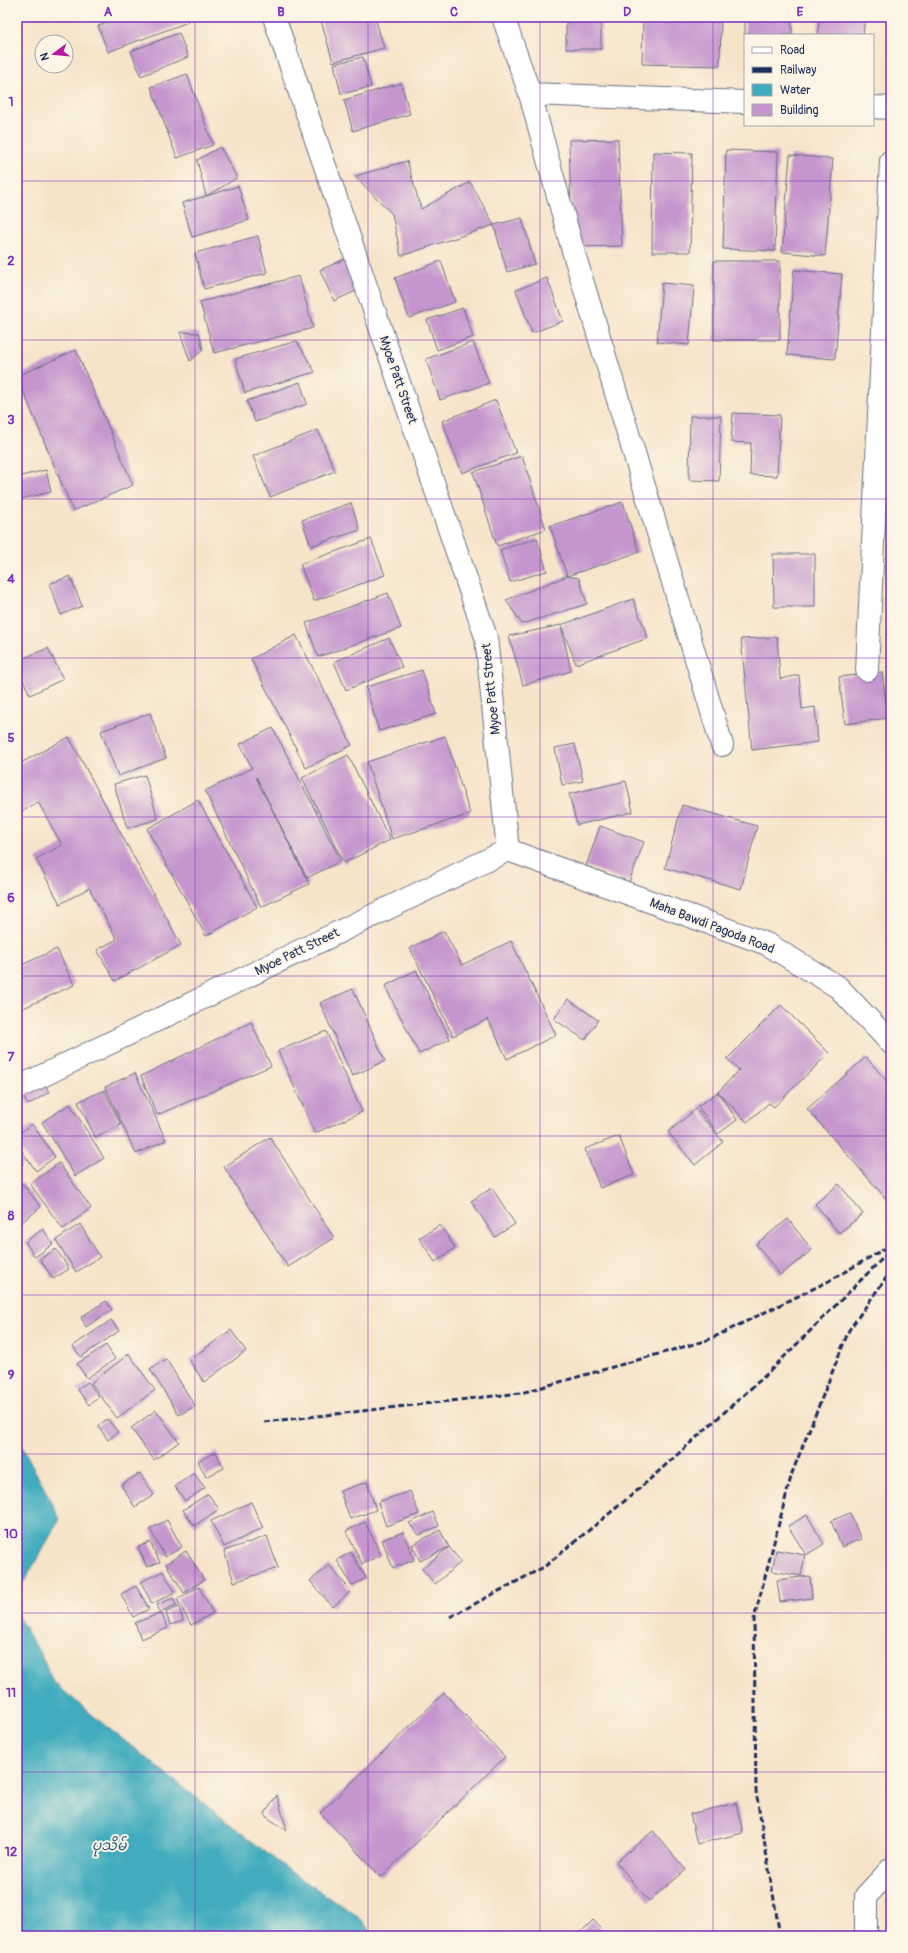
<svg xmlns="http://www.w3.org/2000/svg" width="908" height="1953" viewBox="0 0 908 1953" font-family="Pangolin,'Noto Sans Myanmar',sans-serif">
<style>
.water{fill:#3facbe;stroke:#2d6e8e}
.building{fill:#c496cd}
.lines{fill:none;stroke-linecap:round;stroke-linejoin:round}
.minor-casing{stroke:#686e83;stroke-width:24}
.tertiary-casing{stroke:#686e83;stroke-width:24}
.minor{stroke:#fff;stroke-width:22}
.tertiary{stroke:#fff;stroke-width:22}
.rail{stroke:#1b2f5e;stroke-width:3;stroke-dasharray:6 3;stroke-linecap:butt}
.grid{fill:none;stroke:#7b2cbf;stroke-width:1;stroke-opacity:0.55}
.labels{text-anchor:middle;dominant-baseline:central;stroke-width:4;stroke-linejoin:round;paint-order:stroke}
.street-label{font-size:13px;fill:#1b2f5e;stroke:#fcf5e5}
.water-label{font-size:14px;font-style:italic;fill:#285b80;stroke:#fcf5e5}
.neatline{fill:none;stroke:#7b2cbf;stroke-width:1.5}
.grid-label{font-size:13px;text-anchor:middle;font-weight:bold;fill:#7b2cbf}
</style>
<rect width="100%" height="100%" fill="#fcf5e5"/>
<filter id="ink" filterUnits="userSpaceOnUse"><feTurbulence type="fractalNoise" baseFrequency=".025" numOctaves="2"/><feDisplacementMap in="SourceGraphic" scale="8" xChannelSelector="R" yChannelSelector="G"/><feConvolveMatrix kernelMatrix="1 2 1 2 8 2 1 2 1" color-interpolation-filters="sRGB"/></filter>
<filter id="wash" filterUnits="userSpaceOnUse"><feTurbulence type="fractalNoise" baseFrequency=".012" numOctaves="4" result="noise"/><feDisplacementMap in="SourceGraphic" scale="16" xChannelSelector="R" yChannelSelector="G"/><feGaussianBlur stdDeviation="0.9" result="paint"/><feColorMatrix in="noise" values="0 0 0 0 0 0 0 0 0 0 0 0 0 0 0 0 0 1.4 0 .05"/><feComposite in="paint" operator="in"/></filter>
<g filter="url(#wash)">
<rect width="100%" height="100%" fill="#f6e4c9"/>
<!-- water -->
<path class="water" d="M17,1436L60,1519L17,1594Z
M17,1615L40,1653L53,1682L107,1727L291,1872L355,1914L375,1936H17Z"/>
<g id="blocks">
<!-- building -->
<path class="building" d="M121,17H186L188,22L108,52L98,26Z
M320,17H375L384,48L333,62Z
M566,17H601V49H566Z
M643,17H721L720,66L642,64Z
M745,17H792V35H745Z
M819,17H865L863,35H818Z
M179,33L188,57L141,76L131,51Z
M363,57L371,87L341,94L334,64Z
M187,74L213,145L177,158L151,87Z
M401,83L410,114L353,131L344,100Z
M618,139L622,246L572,247L569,140Z
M220,147L237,178L206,196L238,186L249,220L192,237L182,203L206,196L197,160Z
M726,150L778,152L775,251L723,249Z
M653,152L692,153L690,252H652Z
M790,155L833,159L825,256L782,252Z
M407,161L421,209L470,182L494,225L401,256L392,214L355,176Z
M522,218L535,264L507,272L494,225Z
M258,236L267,273L204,289L195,253Z
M345,259L358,290L334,301L320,270Z
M441,261L455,302L409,318L395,278Z
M714,261H780V340H714Z
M794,270L842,274L835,359L787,355Z
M299,276L313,328L214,353L200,302Z
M547,278L563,321L532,333L516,290Z
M662,283L694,286L689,345L657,342Z
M463,308L473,337L437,350L427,320Z
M180,332L199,333L203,350L190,361Z
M297,341L315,372L245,393L235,359Z
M473,342L489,383L440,400L426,359Z
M76,350L133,485L73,511L17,376Z
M300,382L307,404L255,422L247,401Z
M496,400L516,453L462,473L442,421Z
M733,413L780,415L777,476L750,475L751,443L731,442Z
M690,416H721L719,481L689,480Z
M318,430L335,471L270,497L253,456Z
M522,456L546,529L497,546L473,472Z
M46,470L51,492L17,500V477Z
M623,502L639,552L567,576L550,526Z
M351,503L360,530L311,546L302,520Z
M537,538L547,571L510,582L500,550Z
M371,539L385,575L314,601L300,564Z
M773,554H815V607H774Z
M70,576L82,606L61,615L49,584Z
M567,576L579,578L587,604L522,624L506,600Z
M388,593L401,628L318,657L306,623Z
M633,599L648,638L576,664L561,625Z
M561,625L571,671L523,685L509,636Z
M296,635L352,745L306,768L251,659Z
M777,637L780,679L799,675L802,709L815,707L818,742L752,750L741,639Z
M389,638L402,667L346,690L334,662Z
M48,648L63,679L30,695L17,667V661Z
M422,670L436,714L379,731L366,687Z
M882,672L888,718L845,724L839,677Z
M150,713L166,758L118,776L101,731Z
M273,728L341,861L307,878L256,777L309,884L261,907L205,791L252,768L240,744Z
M445,736L470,814L392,839L367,762Z
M69,737L181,945L115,981L97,950L117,939L89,888L60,904L36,859L62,845L38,802L17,814V765Z
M575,744L583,781L562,785L555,748Z
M348,755L390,840L344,863L302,778Z
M145,775L158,819L127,828L114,784Z
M626,781L633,812L577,825L569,794Z
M198,800L257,907L206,936L147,829Z
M682,805L757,826L741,889L665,868Z
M600,826L644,842L629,882L586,866Z
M444,931L462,965L511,941L556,1035L507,1059L488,1019L453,1036L410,948Z
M57,949L74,985L17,1011V967Z
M416,970L450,1039L419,1054L385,986Z
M353,989L385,1061L352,1076L320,1003Z
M568,999L598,1020L585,1040L554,1019Z
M781,1005L829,1053L774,1107L769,1103L747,1122L718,1092L739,1070L727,1059Z
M251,1022L271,1066L157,1115L141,1076Z
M326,1031L362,1112L315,1133L278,1051Z
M866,1057L891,1086V1204L807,1109Z
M135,1073L166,1140L136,1154L105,1087Z
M44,1084L49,1092L28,1105L23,1096Z
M104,1090L121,1125L95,1137L78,1102Z
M718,1092L737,1120L718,1134L698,1106Z
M70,1104L104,1158L75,1176L42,1122Z
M696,1109L723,1142L695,1165L668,1132Z
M32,1124L55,1157L36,1171L17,1144V1135Z
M619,1136L634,1175L600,1188L585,1149Z
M270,1137L334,1238L288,1267L224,1167Z
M17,1155L23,1164L17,1169Z
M59,1163L91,1208L63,1229L30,1184Z
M22,1183L41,1207L17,1226V1187Z
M839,1184L863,1214L839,1233L815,1204Z
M492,1188L515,1224L495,1237L471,1201Z
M788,1219L812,1250L780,1275L756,1244Z
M80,1224L100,1257L76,1272L56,1240Z
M440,1225L455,1248L435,1262L419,1238Z
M43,1229L53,1244L35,1257L25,1242Z
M56,1249L69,1269L53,1279L40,1259Z
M106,1301L112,1310L86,1327L81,1317Z
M111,1320L119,1331L81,1357L73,1346Z
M231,1330L246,1351L204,1382L189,1360Z
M106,1345L115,1359L87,1378L77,1364Z
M129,1354L155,1390L117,1418L91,1383Z
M166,1359L195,1406L179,1415L150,1369Z
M88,1382L99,1397L89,1405L77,1389Z
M156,1410L179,1442L154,1460L131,1428Z
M107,1419L118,1432L108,1440L98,1426Z
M216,1452L224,1468L206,1477L198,1461Z
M140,1473L154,1495L135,1507L121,1485Z
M194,1473L205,1488L185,1501L175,1486Z
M367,1482L376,1510L350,1519L340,1491Z
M410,1491L419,1514L386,1526L378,1502Z
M208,1494L219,1509L194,1526L183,1510Z
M251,1502L263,1528L224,1547L211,1521Z
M433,1512L439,1526L419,1535L409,1523Z
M850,1513L861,1539L842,1547L831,1521Z
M807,1515L824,1544L806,1555L788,1526Z
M167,1520L182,1547L165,1557L150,1529Z
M365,1522L381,1555L362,1564L346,1531Z
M440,1530L449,1547L420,1561L412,1545Z
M403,1532L414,1560L393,1568L382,1540Z
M267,1536L278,1568L234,1582L224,1551Z
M150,1542L160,1562L147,1567L138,1547Z
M449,1547L461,1562L435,1584L422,1569Z
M776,1550L805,1555L801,1576L772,1571Z
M186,1551L204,1580L184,1593L166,1564Z
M351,1552L366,1578L352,1586L337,1560Z
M329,1565L351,1591L333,1607L310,1581Z
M163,1571L175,1592L152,1604L141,1582Z
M810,1576L812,1598L780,1602L777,1580Z
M136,1586L149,1609L133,1617L121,1594Z
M199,1587L213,1613L191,1625L177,1599Z
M173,1598L176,1605L160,1612L157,1605Z
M179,1607L183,1621L170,1625L166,1612Z
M161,1613L168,1628L141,1639L135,1623Z
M444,1693L505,1757L381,1877L320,1813Z
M277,1795L287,1831L264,1815Z
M736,1803L743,1833L697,1844L690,1814Z
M653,1831L686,1870L649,1901L616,1862Z
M593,1920L609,1936H577Z"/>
</g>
</g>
<g filter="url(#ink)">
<use href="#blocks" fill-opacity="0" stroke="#686e83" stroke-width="1"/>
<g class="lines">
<defs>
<path id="minor" d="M503,17L530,94L572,247L722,745
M530,94L745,102
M873,107L891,108
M867,670L891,161"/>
<path id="tertiary" d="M508,850L767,944L838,987L891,1043
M17,1088L508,850L486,637L274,17
M866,1936V1896L891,1869"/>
</defs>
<!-- minor casing -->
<use href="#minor" class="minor-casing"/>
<!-- tertiary casing -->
<use href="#tertiary" class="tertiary-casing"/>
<!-- minor -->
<use href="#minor" class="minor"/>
<!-- tertiary -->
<use href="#tertiary" class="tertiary"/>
<!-- rail -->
<path class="rail" d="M264,1422L521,1393L708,1340L829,1281L891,1245
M450,1617L544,1567L638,1490L768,1373L891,1250
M780,1936L756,1791L754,1619L792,1473L849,1330L891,1271"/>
</g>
</g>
<!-- grid -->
<path class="grid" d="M195,17V1936M368,17V1936M540,17V1936M713,17V1936M17,181H891M17,340H891M17,499H891M17,658H891M17,817H891M17,976H891M17,1136H891M17,1295H891M17,1454H891M17,1613H891M17,1772H891"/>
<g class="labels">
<!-- street labels -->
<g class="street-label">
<text transform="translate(398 380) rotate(71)">Myoe Patt Street</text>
<text transform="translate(491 689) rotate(-96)">Myoe Patt Street</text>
<text transform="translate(712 926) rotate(21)">Maha Bawdi Pagoda Road</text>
<text transform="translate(297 952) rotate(-26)">Myoe Patt Street</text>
</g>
<!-- water labels -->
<g class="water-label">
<text x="109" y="1845">ပုသိမ်</text>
</g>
</g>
<!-- margin -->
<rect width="908" height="1953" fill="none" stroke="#fcf5e5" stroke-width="44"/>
<!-- legend -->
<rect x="744" y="34" width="130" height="92" fill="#fcf5e5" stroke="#a2a6af"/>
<rect x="752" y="47" width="20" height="6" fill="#ffffff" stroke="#a2a6af"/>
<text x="780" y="54" font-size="12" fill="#1b2f5e">Road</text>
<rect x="752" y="67" width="20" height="6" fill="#1b2f5e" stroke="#a2a6af"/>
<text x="780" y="74" font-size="12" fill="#1b2f5e">Railway</text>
<rect x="752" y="84" width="20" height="12" fill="#3facbe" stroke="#a2a6af"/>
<text x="780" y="94" font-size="12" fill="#1b2f5e">Water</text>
<rect x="752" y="104" width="20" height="12" fill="#c496cd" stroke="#a2a6af"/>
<text x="780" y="114" font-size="12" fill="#1b2f5e">Building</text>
<!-- north arrow -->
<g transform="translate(54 54) rotate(254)"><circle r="19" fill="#fcf5e5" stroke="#a2a6af"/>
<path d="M0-3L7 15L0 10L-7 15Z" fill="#b5179e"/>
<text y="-6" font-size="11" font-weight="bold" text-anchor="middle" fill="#1b2f5e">N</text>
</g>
<rect x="22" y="22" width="864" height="1909" class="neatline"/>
<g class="grid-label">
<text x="108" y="16">A</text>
<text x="281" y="16">B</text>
<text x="454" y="16">C</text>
<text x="627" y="16">D</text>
<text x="800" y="16">E</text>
<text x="11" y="106">1</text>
<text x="11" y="265">2</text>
<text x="11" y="424">3</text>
<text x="11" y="583">4</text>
<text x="11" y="742">5</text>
<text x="11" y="902">6</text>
<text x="11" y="1061">7</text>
<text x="11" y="1220">8</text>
<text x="11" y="1379">9</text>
<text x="11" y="1538">10</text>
<text x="11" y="1697">11</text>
<text x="11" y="1856">12</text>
</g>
</svg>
